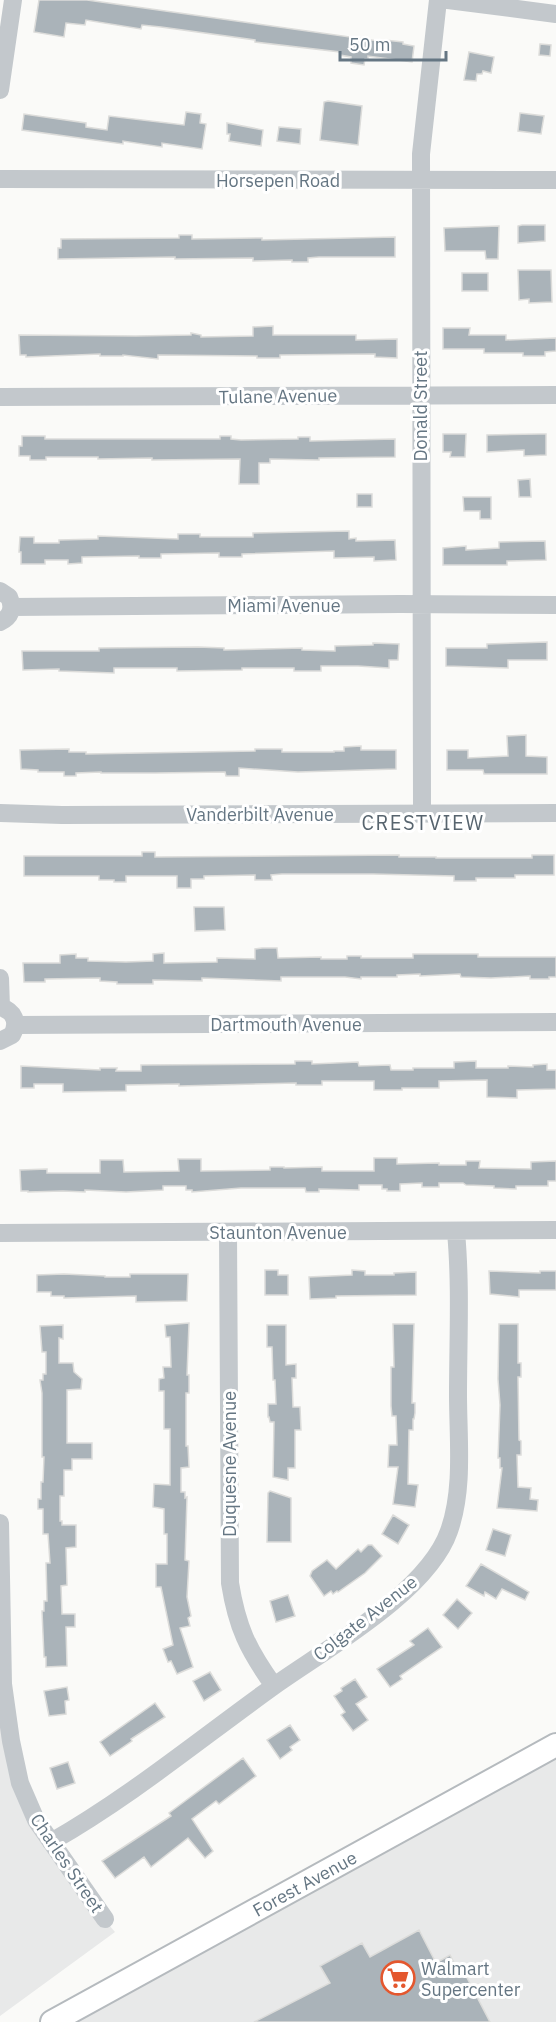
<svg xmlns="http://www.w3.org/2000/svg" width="556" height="2022" viewBox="0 0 556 2022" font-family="'IBM Plex Sans',sans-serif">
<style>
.built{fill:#e8e9e9}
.building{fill:#aab3b9;stroke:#dcdcda;stroke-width:1.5}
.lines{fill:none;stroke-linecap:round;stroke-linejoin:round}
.major-casing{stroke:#b5babe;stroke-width:26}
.minor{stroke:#c3c8cc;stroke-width:18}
.major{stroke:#fff;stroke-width:22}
.labels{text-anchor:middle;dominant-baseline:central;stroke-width:6;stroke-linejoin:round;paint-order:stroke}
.street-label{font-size:18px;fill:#657683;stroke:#fff}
.poi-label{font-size:18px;fill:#657683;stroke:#fff;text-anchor:start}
.neighbourhood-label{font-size:20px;letter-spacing:1.5px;fill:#57646e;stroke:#fff}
</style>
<rect width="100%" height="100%" fill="#fafaf8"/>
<!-- built -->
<path class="built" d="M0,1675L4,1722L68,1877L115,1932L0,2016Z
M556,1745V2022H52Z"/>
<!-- building -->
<path class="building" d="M39,0H87L385,42V40L403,42V44L414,46L412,62L368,56V59H365L364,65L351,63V57L340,55V52L255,42V40L161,27L142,25L141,29L86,20L85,25L66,23L64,37L34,32Z
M540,44L551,45L550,56L539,55Z
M469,52L494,57L491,73L483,71L482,74H477L476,81L464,80Z
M328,101L362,106L358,145L320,140L324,102Z
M186,112L201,114L200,123L206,124L202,149L162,143V147L123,141V144L22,130L24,114L86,123V127L107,130L109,116L184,125Z
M520,113L544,116L541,134L518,131Z
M227,123L263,130L261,146L229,141L230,134H227Z
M279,127L301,129L300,144L277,141Z
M522,225H545V241L518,243V226Z
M499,226L498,259H486L485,251H445L444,228Z
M179,235H192V239L262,238V240L395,237V257H319L308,258V262H292V260L253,261V258L175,259V257L58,259V248H61V239L179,238Z
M518,270H551L552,302L529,303V299L519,300Z
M462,273H488V291H462Z
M273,326V335H356V340L397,339V358L375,357V354L280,355V358H257V356L158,355V359L123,355V356H100V354L26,357V355H20L19,335L136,336L191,335V333L201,335V337L253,336V327Z
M443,328H470L469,335H506V340L556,338V351L545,352V356H523V353H484V349H443Z
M443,434H466L465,457H450L451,452H443Z
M539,434H546V455L524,456V450L487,452V435Z
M22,436H45V439H220V436H231V439L241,440L298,439V437H310V441L395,439V457L319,458V460L270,459V463H259V484H239L240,459L152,460V458L98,459V457H46V460H30V456H19V446H22Z
M530,479L531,497H519L518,480Z
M357,494H372V507H357Z
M463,497H491V519H480V511H464Z
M349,531V539L356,538V541L395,540L396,560L374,561V557L334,558V551L242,554V557H219V553L161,554V558H139V556L82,557V563L68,564V560H45V564H21V552H19L20,537H34V543H59V540L98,539V536L178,539V534H200V537H253V533Z
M545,541L546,560L507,561V565H443V548L466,546V550L499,548V542Z
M547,642V660H508V668L446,666V648H487V644Z
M373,643L399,644L398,660H389V668L358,666H321V671H294V668H242V670L177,671V668H114V673L59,671V669L23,670L22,651H99V648L198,647L224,648V650L302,648V650L335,651V646L373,645Z
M526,735V756L547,757V774H484L483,770H447V750H468V758L508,756L507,736Z
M361,746V750H396V769L298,772L239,768V776H226L225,772L156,773H101V772L76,773V776H64V772H38V770L21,769L20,750L69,749V752H86V754L255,751V749H282V752H334V751H344V747Z
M142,852H155V857L399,855V857H436V858H532V855H554V875H515V878H476V881H454V876L373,874H282L271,875L272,880H255V875L204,876V879H191V888H177V876H126V882H114V880H99V876H24V856H142Z
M194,907H224L225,930L195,931Z
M262,948H277L278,958L321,957V959H347V956H361V958H413V954H478V957H556V977H549V979H530V976L491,978L461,977L460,974L420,976V974L397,975V977H361V979L345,977H281V981L202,978V981L153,980V984H117V982L100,981V978L45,979V982H24L23,963H60V955L76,954V958H88V961L126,962L153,961V954L164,953V963L217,962V958L255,959V949Z
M295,1061H312V1064L358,1062L359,1066L390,1065L391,1070H413V1068H454V1062L476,1061V1068H508V1066L533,1067V1065L547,1064V1070H556V1089L517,1090V1098L487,1097V1080L439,1081V1088H402V1090H374V1081H322V1085H296V1083L179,1086V1084L126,1085V1091L63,1092V1084H34V1088H21V1066L100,1070V1068H117L116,1071H141V1065L295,1064Z
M374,1158H397V1164L439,1163V1165H466V1161H480L479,1168L531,1169V1162L556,1161V1181H548V1186H516V1189L494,1188V1186L466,1185L463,1183H439V1187H422V1183L400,1184V1191H387V1189H382V1185H359V1190L319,1189V1192H306L305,1188H241L192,1192V1190H186V1186H163V1190L126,1192L85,1190V1192L63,1191L28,1192V1191H21L20,1170L47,1169V1173H100V1160H123L124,1172L179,1171L178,1159H201V1171L270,1170V1167H284V1168L322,1167V1171H374Z
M265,1270H278V1275H288V1295H265Z
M352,1270L365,1271V1275H394V1273L416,1272V1295L336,1296V1298L310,1299L309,1277L352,1275Z
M489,1271L540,1273V1271H556V1290H519V1297L490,1294Z
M64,1274L105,1276V1277H130V1274H188L187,1301L136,1302V1296L64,1298V1296H51V1292H37V1275Z
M189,1323L187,1375H189V1393H186V1446H188L189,1467L181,1468V1492H185V1498L187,1497L185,1560L189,1561L187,1597L191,1616L188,1618L190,1626L180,1628L193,1667L177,1674L171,1661L168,1662L163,1649L173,1645L161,1587H156V1564H167V1534H164V1509L153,1507L154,1484L170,1485V1429H164V1391H159V1379L164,1378L163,1367H171L170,1337H166L165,1325Z
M393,1324H414L412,1403H415V1413L414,1419H413V1430H409L408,1484L418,1485L415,1507L393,1504L398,1467H388L389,1445H397L396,1416H392L391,1406V1367H394Z
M499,1324H518V1363H521V1377H518L519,1440L521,1441V1455H517L518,1487L531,1488L530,1499L538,1500L537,1511L497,1508L502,1468H500V1458H498L500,1405L498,1379Z
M63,1325V1339L59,1338V1363H73L74,1372L82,1379L81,1389L67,1390V1443H92V1459H72V1470H64V1496H60V1521H62V1525H76V1547L66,1548L67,1585L61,1586L62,1614H75V1627H66L67,1666L46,1667V1657H44L42,1611H44V1601H47L46,1563H50L48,1534H43V1509H38V1499H41V1482H43L44,1457H42V1393L40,1380H43V1374H46V1352H42L40,1326Z
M267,1325H286V1365L296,1364V1378H292L293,1407H300L301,1430H295V1468H288V1480L273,1477L274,1422H270L269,1417H268V1404H276L275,1380H273L272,1347H267Z
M270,1491L291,1498V1542H267L268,1493Z
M393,1515L409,1525L398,1544L382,1534Z
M493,1529L511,1535L505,1556L486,1550Z
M368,1545H372L382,1556L365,1573L338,1592L337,1591L333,1594L331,1591L324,1596L310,1576L312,1571L327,1560L336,1569L358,1549L361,1552Z
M481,1564L529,1592L525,1600L502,1589L496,1599L485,1592L484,1596L466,1586Z
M288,1595L295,1616L276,1622L270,1601Z
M457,1599L472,1613L458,1629L443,1615Z
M428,1628L442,1647L400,1676L402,1679L390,1687L377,1669L414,1645L410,1641Z
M210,1672L221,1690L204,1701L193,1681Z
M355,1679L367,1697L356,1704L368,1720L353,1731L341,1715L345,1712L334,1696L342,1691L341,1688Z
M67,1687L69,1700L65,1701L66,1714L49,1716L44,1691Z
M155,1703L165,1717L131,1739L132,1741L110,1756L100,1742Z
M290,1725L300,1740L290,1747L292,1750L280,1759L267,1740Z
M243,1758L256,1776L219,1804L216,1801L192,1819L213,1851L205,1858L188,1838L151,1867L144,1857L115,1878L102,1861L171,1816L169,1813L173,1810Z
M68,1762L75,1783L57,1789L50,1768Z
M419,1930L436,1963L450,1955L460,1974L464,1972L490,2022H254L330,1983L320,1966L362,1943L370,1957Z"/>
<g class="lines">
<defs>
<g id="major">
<path id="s1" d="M52,2022L556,1745"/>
</g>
</defs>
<!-- major casing -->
<use href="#major" class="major-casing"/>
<!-- minor -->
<path class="minor" d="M448,0L556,14
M0,90L13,0
M0,179L556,180
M0,397L556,395
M0,591L9,597C14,608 11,617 0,622
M12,607L400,604L556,605
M0,813L62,815L556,813
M422,813L421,154L438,0
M0,978L1,1007
M0,1007C14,1011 19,1022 12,1035L0,1041
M16,1025L556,1022
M228,1232L230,1583C237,1627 248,1650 274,1686
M0,1233L556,1230
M0,1523L3,1684L11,1741L20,1783L36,1820L105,1919
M51,1842C130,1797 200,1739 274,1686C326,1649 428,1592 449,1531C464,1489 458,1439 458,1395C458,1341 461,1286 456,1232"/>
<!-- major -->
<use href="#major" class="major"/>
</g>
<!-- icons -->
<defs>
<symbol id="supermarket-ring" viewBox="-11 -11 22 22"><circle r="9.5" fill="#fff" stroke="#e4572e" stroke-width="1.5"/><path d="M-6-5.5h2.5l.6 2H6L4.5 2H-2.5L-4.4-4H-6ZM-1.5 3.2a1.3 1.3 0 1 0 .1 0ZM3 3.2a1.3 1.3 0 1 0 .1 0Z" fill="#e4572e"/></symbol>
</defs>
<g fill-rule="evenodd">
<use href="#supermarket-ring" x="379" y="1959" width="38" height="38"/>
</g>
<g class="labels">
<!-- street labels -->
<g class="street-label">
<text x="278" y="180">Horsepen Road</text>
<text transform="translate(278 396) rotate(-1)">Tulane Avenue</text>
<text transform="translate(420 406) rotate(-90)">Donald Street</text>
<text x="284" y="605">Miami Avenue</text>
<text x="260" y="814">Vanderbilt Avenue</text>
<text x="286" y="1024">Dartmouth Avenue</text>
<text x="278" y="1232">Staunton Avenue</text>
<text transform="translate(229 1464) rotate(-90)">Duquesne Avenue</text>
<text transform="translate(365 1618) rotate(-38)">Colgate Avenue</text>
<text transform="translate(67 1863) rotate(56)">Charles Street</text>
<text stroke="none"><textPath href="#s1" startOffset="288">Forest Avenue</textPath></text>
</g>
<!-- poi labels -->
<g class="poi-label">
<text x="421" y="1968">Walmart<tspan x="421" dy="21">Supercenter</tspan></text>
</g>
<!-- neighbourhood labels -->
<g class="neighbourhood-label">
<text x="423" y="822">CRESTVIEW</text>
</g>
</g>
<!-- scale -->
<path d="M340 51v9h106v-9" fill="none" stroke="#657683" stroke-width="3"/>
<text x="349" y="51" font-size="18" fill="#657683" stroke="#ffffff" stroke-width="4.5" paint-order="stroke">50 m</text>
</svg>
